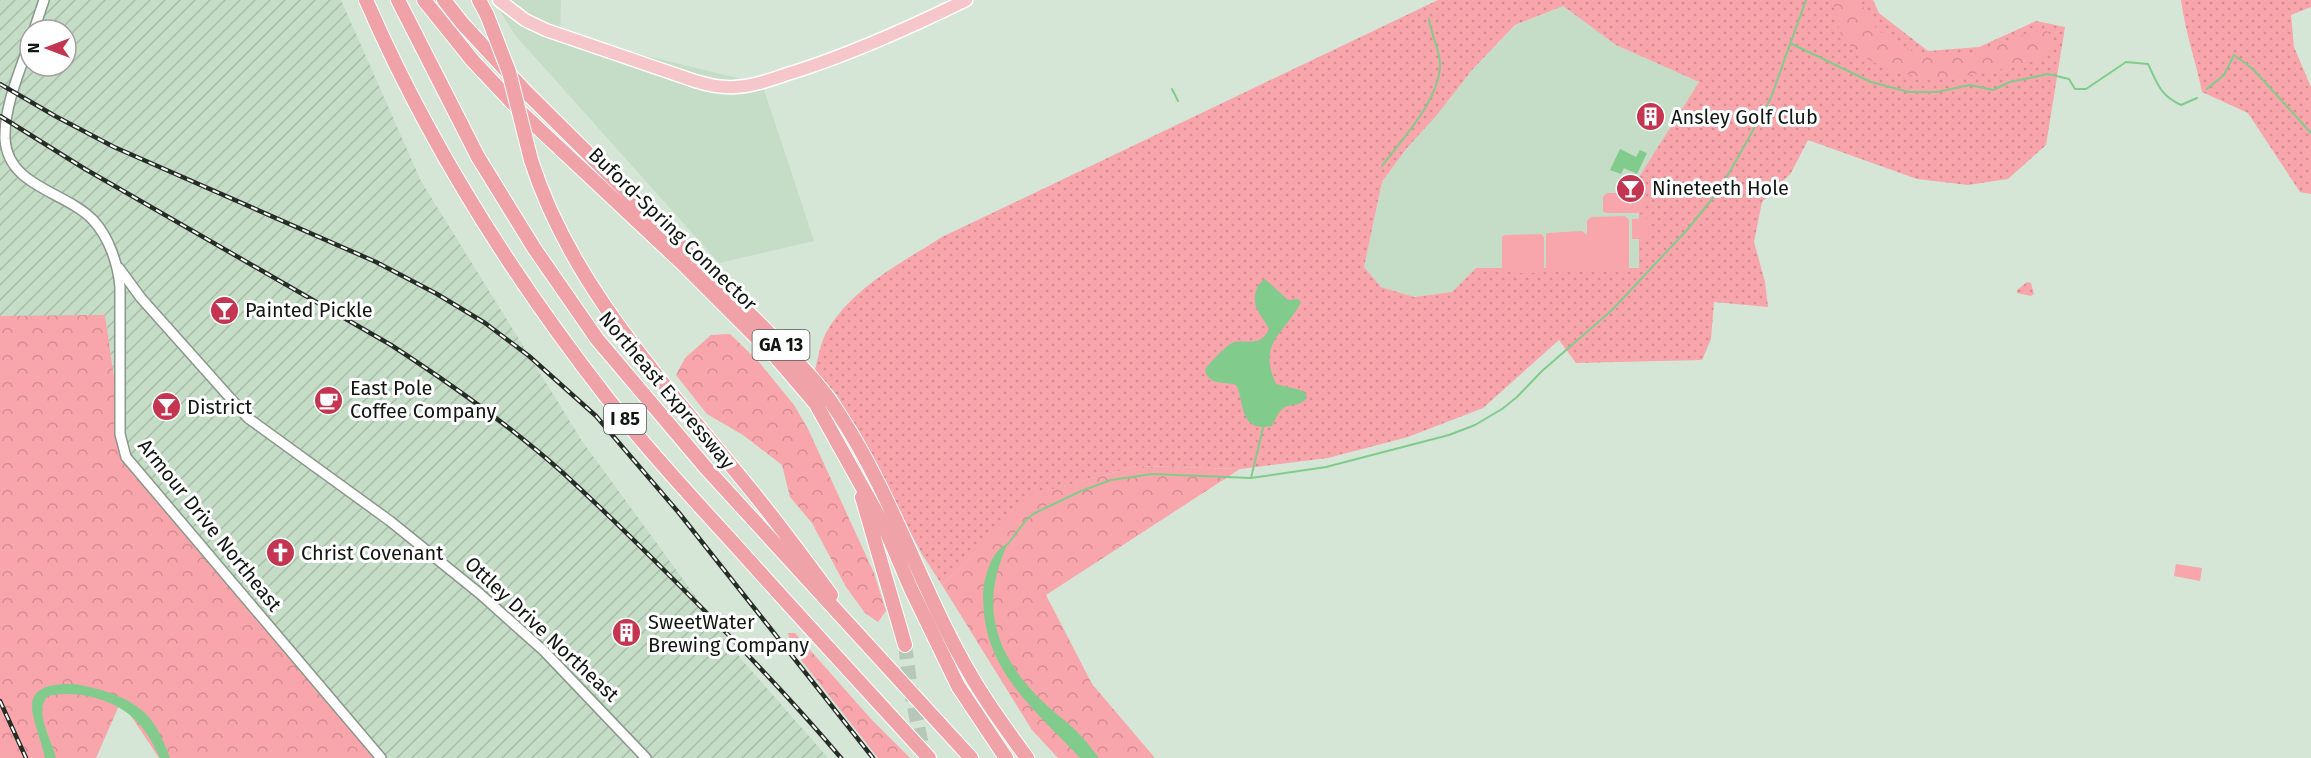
<svg xmlns="http://www.w3.org/2000/svg" width="2311" height="758" viewBox="0 0 2311 758" font-family="'Fira Sans',sans-serif">
<style>
.built{fill:#c5dcc7}
.industrial{fill:url(#industrial-furrows);fill-rule:evenodd}
.grass{fill:url(#grass-dots);fill-rule:evenodd}
.forest{fill:url(#forest-crowns)}
.pitch{fill:#f9a5ac}
.water{fill:#81cc8c}
.lines{fill:none;stroke-linecap:round;stroke-linejoin:round}
.stream{stroke:#81cc8c;stroke-width:2}
.highway-tunnel{stroke:#b7c7b8;stroke-width:14;stroke-dasharray:14 7;stroke-linecap:butt}
.minor-casing{stroke:#89988a;stroke-width:12}
.major-casing{stroke:#fff;stroke-width:15}
.highway-casing{stroke:#fff;stroke-width:16}
.minor{stroke:#fff;stroke-width:9}
.major{stroke:#f5c7cb;stroke-width:12}
.highway{stroke:#efa2a8;stroke-width:14}
.rail-casing{stroke:#252d26;stroke-width:4.5}
.rail{stroke:#fff;stroke-width:2;stroke-dasharray:7;stroke-linecap:butt}
.highway-bridge-casing{stroke:#fff;stroke-width:16;stroke-linecap:butt}
.highway-bridge{stroke:#efa2a8;stroke-width:14}
.labels{text-anchor:middle;dominant-baseline:central;stroke-width:6;stroke-linejoin:round;paint-order:stroke}
.shield{fill:#fff;stroke:#585c58;stroke-width:1.5}
.shield-label{font-size:18px;font-weight:bold;fill:#101611}
.poi-label{font-size:20px;fill:#101611;stroke:#fff;text-anchor:start}
.street-label{font-size:20px;fill:#101611;stroke:#fff}
</style>
<defs>
<pattern id="industrial-furrows" width="10" height="10" patternUnits="userSpaceOnUse" patternTransform="scale(1.5)"><rect width="10" height="10" fill="#c5dcc7"/><path d="M-1 1l2-2M0 10L10 0M9 11l2-2" fill="none" stroke="#a8bcaa"/></pattern>
<pattern id="grass-dots" width="8" height="8" patternUnits="userSpaceOnUse" patternTransform="scale(1.5)"><rect width="8" height="8" fill="#f9a5ac"/><path d="M2 2h.1M6 6h.1" fill="none" stroke="#d48d93" stroke-width="1.8" stroke-linecap="round"/></pattern>
<pattern id="forest-crowns" width="20" height="18" patternUnits="userSpaceOnUse" patternTransform="scale(1.5)"><rect width="20" height="18" fill="#f9a5ac"/><path d="M2 6a3 3 0 1 1 6 0M12 15a3 3 0 1 1 6 0" fill="none" stroke="#d48d93"/></pattern>
</defs>
<rect width="100%" height="100%" fill="#d5e6d6"/>
<!-- built -->
<path class="built" d="M493,0H561L560,35L762,84L814,241L719,263L515,35Z
M1563,6L1616,45L1699,82L1639,177V268H1476L1452,292L1414,297L1381,287L1364,267L1382,182L1406,149L1436,116L1472,70L1516,25Z"/>
<!-- industrial -->
<path class="industrial" d="M0,0H341L421,181L582,441L742,660L828,758H377L126,460L105,316H0ZM30,30H66V66H30Z"/>
<!-- grass -->
<path class="grass" d="M1438,0H1873L1879,13L1928,51L1979,47L2036,21L2065,27L2046,145L2008,179L1968,185L1917,179L1808,140L1791,173L1762,202L1754,242L1765,282L1768,307L1714,302L1711,339L1702,360L1576,363L1559,340L1483,408L1408,437L1328,458L1240,469L1137,466L1032,495L942,585L922,554L837,395L815,370C818,359 820,345 825,335C849,289 900,264 942,237ZM1563,6L1616,45L1699,82L1639,177V268H1476L1452,292L1414,297L1381,287L1364,267L1382,182L1406,149L1436,116L1472,70L1515,25Z
M2181,0H2311V7L2291,15L2294,47L2311,87V194L2300,192L2248,113L2202,92C2196,61 2185,32 2181,0Z
M2027,282L2031,283L2034,294L2031,296L2017,293V290Z"/>
<!-- forest -->
<path class="forest" d="M1832,0H1862V5L1877,30L1920,56L1969,55L2028,33L2047,31L2054,40L2047,57C1990,73 1919,94 1865,57C1858,52 1846,44 1842,36C1837,26 1835,11 1832,0Z
M105,315L126,460L377,758H159L121,701L96,758H0V316Z
M730,334L759,362L794,405L808,429L874,573L886,611L878,622L865,613L846,587L812,523L790,497L782,465L743,435L707,414L676,375L685,358L711,335Z
M1137,466L1240,469L1046,595L1092,684L1155,758H1058L1032,730L942,585L1031,495Z
M788,633H795L871,719L910,758H878L791,647Z"/>
<!-- pitch -->
<path class="pitch" d="M1607,193H1639L1644,197V210L1641,213H1606L1603,211V197Z
M1625,216L1629,220V267L1626,271L1591,270L1588,268L1584,272H1551L1546,268V235L1547,233L1582,231L1587,235V221L1591,217Z
M1651,218V239H1632V219Z
M1541,234L1544,237V269L1541,273H1513L1502,269V237L1505,235Z
M2176,564L2202,568L2200,581L2174,576Z"/>
<!-- water -->
<path class="water" d="M1620,149L1636,157L1640,150L1647,153L1637,174L1624,168L1621,174L1610,170Z
M1265,279L1288,300L1298,299L1301,302C1284,335 1257,342 1276,384L1304,391L1307,398C1292,413 1286,394 1272,426C1238,433 1245,401 1236,385C1223,381 1209,386 1205,370C1207,365 1227,345 1232,343C1245,338 1260,349 1269,329C1262,315 1251,308 1256,291C1258,285 1259,283 1265,279Z
M1008,543C979,605 994,653 1041,700C1054,713 1070,723 1082,737C1088,743 1093,751 1099,758H1080C1040,715 989,675 984,612C983,600 982,588 986,576C990,562 995,550 1008,543Z
M74,684C104,689 140,699 156,727C162,737 166,748 170,758H160C154,746 149,735 140,725C120,700 78,689 48,696C33,712 52,740 56,758H45C37,720 9,682 74,684Z"/>
<g class="lines">
<!-- stream -->
<path class="stream" d="M1792,44L1871,82L1909,92H1937L1970,85L1993,90L2010,82L2048,74L2069,79L2075,89H2086L2126,62L2148,64C2158,85 2160,95 2181,105L2197,98
M1172,89L1178,101
M2207,89L2224,75L2234,55L2253,69L2311,133
M1382,166C1402,139 1439,101 1440,65C1440,50 1431,34 1429,19
M1251,478L1263,428
M1008,544L1026,520L1033,514L1081,491L1111,480L1152,474L1251,478L1326,467L1449,435L1475,425L1502,409L1517,397L1542,371L1611,311L1687,230L1720,189L1770,100L1806,0"/>
<!-- highway-tunnel -->
<path class="highway-tunnel" d="M905,645L912,697L924,755"/>
<defs>
<path id="minor" d="M34,30L44,0
M30,41C20,71 4,106 5,139C8,187 65,191 93,220C109,237 118,264 120,287V434L126,457L381,758
M119,268L141,298L248,418L390,521L479,593L544,651L646,758"/>
<path id="major" d="M499,0L525,20L546,30L695,81C708,85 721,88 735,87C757,86 777,77 797,71C856,52 911,27 966,0"/>
<path id="highway" d="M366,0C428,143 512,276 608,399C651,454 699,505 746,557C806,624 868,691 929,758
M398,0L478,157L534,248L597,339L706,468L971,758
M424,0L473,61L523,114L683,264L775,356L816,404L885,528L911,589L958,686L1006,758
M444,0L462,23L525,91L781,345C801,366 822,387 837,411C893,495 922,593 973,679C989,706 1008,732 1027,758
M479,0L487,15
M531,160C572,289 668,387 751,490C779,524 805,560 831,595
M862,497L905,645"/>
</defs>
<!-- minor casing -->
<use href="#minor" class="minor-casing"/>
<!-- major casing -->
<use href="#major" class="major-casing"/>
<!-- highway casing -->
<use href="#highway" class="highway-casing"/>
<!-- minor -->
<use href="#minor" class="minor"/>
<!-- major -->
<use href="#major" class="major"/>
<!-- highway -->
<use href="#highway" class="highway"/>
<defs>
<path id="rail" d="M0,84L55,116L114,147L376,262L437,294L485,323L529,356L596,416L679,513L873,758
M0,116L85,169L391,345C451,384 509,425 562,472C599,506 635,541 670,576C729,635 787,694 841,758
M0,701L26,758"/>
</defs>
<!-- rail casing -->
<use href="#rail" class="rail-casing"/>
<!-- rail -->
<use href="#rail" class="rail"/>
<defs>
<path id="highway-bridge" d="M487,15L509,72L531,160"/>
</defs>
<!-- highway-bridge casing -->
<use href="#highway-bridge" class="highway-bridge-casing"/>
<!-- highway-bridge -->
<use href="#highway-bridge" class="highway-bridge"/>
</g>
<!-- icons -->
<defs>
<symbol id="building-disc" viewBox="-11 -11 22 22"><circle r="9.5" fill="#c53552" stroke="#fff"/><path d="M-4-6H4V6H1V3H-1V6H-4ZM-2.5-4.3h1.7v1.8h-1.7ZM.8-4.3h1.7v1.8H.8ZM-2.5-1h1.7V.8h-1.7ZM.8-1h1.7V.8H.8Z" fill="#fff"/></symbol>
<symbol id="bar-disc" viewBox="-11 -11 22 22"><circle r="9.5" fill="#c53552" stroke="#fff"/><path d="M-6-5H6L.8 .8V4.5H3.5V6h-7V4.5H-.8V.8Z" fill="#fff"/></symbol>
<symbol id="cafe-disc" viewBox="-11 -11 22 22"><circle r="9.5" fill="#c53552" stroke="#fff"/><path d="M-5.5-4.5H6V0H3Q3 3.5 0 3.5H-2.5Q-5.5 3.5-5.5 0ZM3-3.2v2h1.7v-2ZM-6 4.5H4V6H-6Z" fill="#fff"/></symbol>
<symbol id="church-disc" viewBox="-11 -11 22 22"><circle r="9.5" fill="#c53552" stroke="#fff"/><path d="M-1.2-6h2.4v3.5h3.3v2.4h-3.3V6h-2.4V-.1h-3.3v-2.4h3.3Z" fill="#fff"/></symbol>
</defs>
<g fill-rule="evenodd">
<use href="#building-disc" x="1634" y="100" width="33" height="33"/>
<use href="#bar-disc" x="1614" y="172" width="33" height="33"/>
<use href="#bar-disc" x="208" y="294" width="33" height="33"/>
<use href="#cafe-disc" x="312" y="384" width="33" height="33"/>
<use href="#bar-disc" x="150" y="390" width="33" height="33"/>
<use href="#church-disc" x="264" y="536" width="33" height="33"/>
<use href="#building-disc" x="610" y="616" width="33" height="33"/>
</g>
<g class="labels">
<!-- shield labels -->
<g class="shield">
<rect x="752.5" y="330" width="57" height="30" rx="4.5"/>
<rect x="604" y="404" width="42" height="30" rx="4.5"/>
</g>
<g class="shield-label">
<text x="781" y="345">GA 13</text>
<text x="625" y="419">I 85</text>
</g>
<!-- poi labels -->
<g class="poi-label">
<text x="1671" y="117">Ansley Golf Club</text>
<text x="1652" y="188">Nineteeth Hole</text>
<text x="245" y="310">Painted Pickle</text>
<text x="350" y="388">East Pole<tspan x="350" dy="23">Coffee Company</tspan></text>
<text x="187" y="407">District</text>
<text x="301" y="553">Christ Covenant</text>
<text x="648" y="622">SweetWater<tspan x="648" dy="23">Brewing Company</tspan></text>
</g>
<!-- street labels -->
<g class="street-label">
<text transform="translate(673 229) rotate(44)">Buford-Spring Connector</text>
<text transform="translate(667 390) rotate(50)">Northeast Expressway</text>
<text transform="translate(210 525) rotate(51)">Armour Drive Northeast</text>
<text transform="translate(542 629) rotate(43)">Ottley Drive Northeast</text>
</g>
</g>
<!-- north arrow -->
<g transform="translate(48 48) rotate(270)"><circle r="28" fill="#ffffff" stroke="#9fa2a0" stroke-width="1.5"/>
<path d="M0-4.5L10 22L0 15L-10 22Z" fill="#c53552"/>
<text y="-9" font-size="16" font-weight="bold" text-anchor="middle" fill="#101611">N</text>
</g>
</svg>
